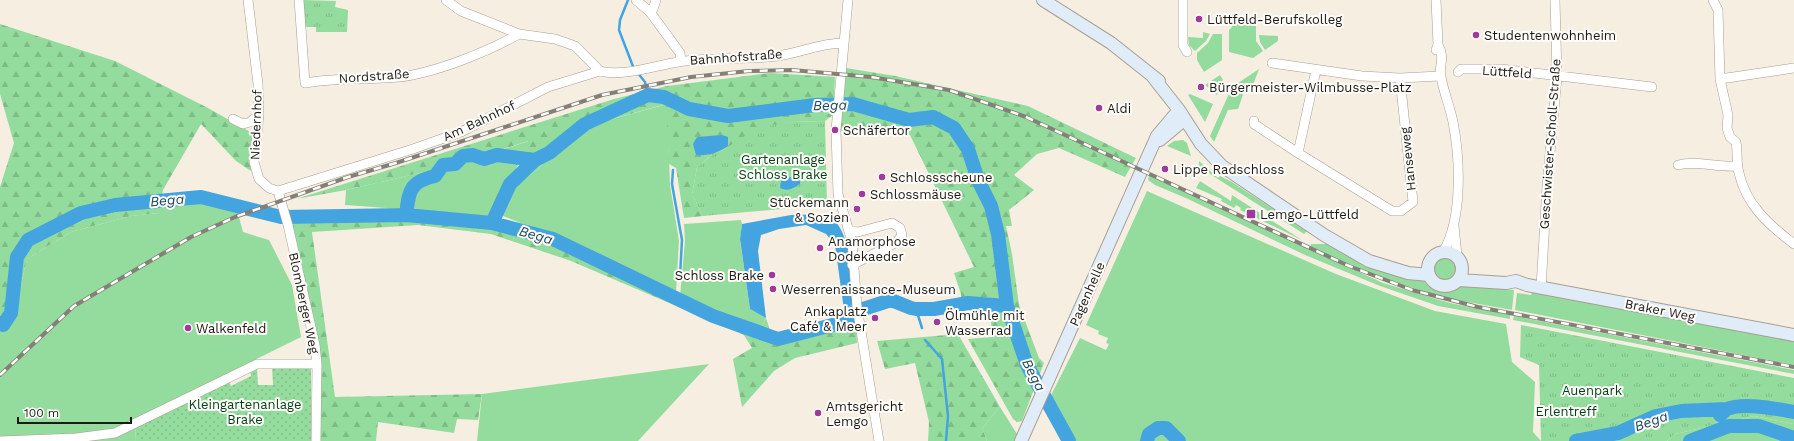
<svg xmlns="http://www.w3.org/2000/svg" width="1794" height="441" viewBox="0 0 1794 441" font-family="'Work Sans',sans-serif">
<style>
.grass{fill:#93dc9d}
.forest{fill:url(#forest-firs)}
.park{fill:url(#park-tufts)}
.garden{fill:url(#garden-dots)}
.water{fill:#43a4e0}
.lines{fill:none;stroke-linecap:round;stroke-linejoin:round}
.stream{stroke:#43a4e0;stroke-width:2.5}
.river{stroke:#43a4e0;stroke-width:14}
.street-casing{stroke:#a79f93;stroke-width:10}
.secondary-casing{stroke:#a79f93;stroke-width:14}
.street{stroke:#fff;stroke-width:9}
.secondary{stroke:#e1ecf9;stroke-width:12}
.rail-casing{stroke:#847f77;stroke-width:4}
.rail{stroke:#fefdfa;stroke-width:2.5;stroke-dasharray:8;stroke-linecap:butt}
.poi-dot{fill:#a0399c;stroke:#fefdfa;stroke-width:1.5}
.labels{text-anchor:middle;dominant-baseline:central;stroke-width:4;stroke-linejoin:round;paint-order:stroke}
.poi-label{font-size:13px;fill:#1d1a16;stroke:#fefdfa;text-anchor:start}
.street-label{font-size:13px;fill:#1d1a16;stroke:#fefdfa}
.park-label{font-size:13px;fill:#003f14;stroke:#fefdfa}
.water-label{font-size:14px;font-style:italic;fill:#1f4660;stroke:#fefdfa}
</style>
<defs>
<pattern id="forest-firs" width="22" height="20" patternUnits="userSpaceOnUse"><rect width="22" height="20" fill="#93dc9d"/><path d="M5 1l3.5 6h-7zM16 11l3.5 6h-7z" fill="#7ebc86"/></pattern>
<pattern id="park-tufts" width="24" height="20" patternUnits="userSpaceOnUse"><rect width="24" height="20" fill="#93dc9d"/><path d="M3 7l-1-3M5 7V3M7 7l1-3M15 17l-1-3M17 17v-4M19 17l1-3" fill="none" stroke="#7ebc86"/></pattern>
<pattern id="garden-dots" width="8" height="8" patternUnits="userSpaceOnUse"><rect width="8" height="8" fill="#93dc9d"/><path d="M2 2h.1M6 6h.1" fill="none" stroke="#7ebc86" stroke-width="1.8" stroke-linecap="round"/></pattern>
</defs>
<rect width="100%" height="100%" fill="#f7eee2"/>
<!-- grass -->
<path class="grass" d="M1256,17V41L1263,51L1253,58L1229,52V30L1232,27V18Z
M1203,32L1210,34L1206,41L1195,51L1189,45L1188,37L1203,38Z
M1213,34H1222V60L1204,72L1197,60V53L1208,43Z
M1259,35L1278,36V41L1265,50L1260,42Z
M1259,69L1253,85L1247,83L1238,109L1228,110L1214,142L1210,136L1232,87Z
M1220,75L1223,80L1217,95L1205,85Z
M1190,94L1213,104L1205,122L1188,95Z
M667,104L670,185L679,241L676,293L553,236L498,214L511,187L524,170L531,175L584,127Z
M1183,140L1187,143L1191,156L1167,146L1174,141Z
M529,141C518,169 502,194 488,220L400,209L345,205L346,190L450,166Z
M1199,161L1218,178L1220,176L1232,182L1307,231L1304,234L1199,167Z
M1149,175L1383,283L1450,303L1510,315V319L1438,306L1380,286L1305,255L1188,199L1155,185L1148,180Z
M1200,181L1231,201L1232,195L1302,240L1240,210L1241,208L1236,205L1234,208L1221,201L1222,199L1196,188Z
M1147,191L1336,274L1435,311L1506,324L1512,362L1535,382L1533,432L1541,441H1076L1050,397L1080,338L1106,350L1109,344L1106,343L1108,338L1098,334L1099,331L1086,325Z
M160,197L236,206L243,232L269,240L292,285L301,337L128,423L135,427L136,441H0V323L12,322L27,259L71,232L131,216L158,213Z
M741,220L742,224L740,240L750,309L766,318L761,329L716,314L680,296L685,241L684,224Z
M1311,244H1327L1356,261L1390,273L1426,278L1439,288H1450L1459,284L1514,290L1512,310L1451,299L1385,280L1310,247Z
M1434 269a11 11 0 1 1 22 0a11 11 0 1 1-22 0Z
M1532,292L1589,301L1794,340V365L1515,310L1517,293L1531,295Z
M1514,316L1794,370V374L1513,320Z
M709,364L638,441H477L482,394Z
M1000,407L1017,434L1014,441H987L982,428Z
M1754,416L1794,424V441H1667L1675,434Z"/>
<!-- forest -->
<path class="forest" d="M0,24L115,61L208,108L254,134L251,171L236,161L201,124L163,190L158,213L131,216L71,232L27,259L12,322L0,323V187L14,143L0,94Z
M846,68L895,76L1028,106L1136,158L1125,177L1059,148L1037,154L1014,175L1034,190L1009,210L1012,226H1006L1012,254L1019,305L1039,358L1044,363L1022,421L1017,422L1013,419L968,339L992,337L990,307L972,306L962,308L961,294L954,273L974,267L910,135L840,131L842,95Z
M770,73L835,77L833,115L825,121L789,122L713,154L697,167L692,195L703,216L684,218L676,168L669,164L666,104L584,127L531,175L519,166L528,141L450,166L346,190L296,199L614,99L667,86Z
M289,213L408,214L492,226L552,241L713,317L760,332L766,318L775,345L856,323L857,343L795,358L774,371L742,407L733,359L752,348L744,335L571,261L491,234L418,225L312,232L335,397L482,394L478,420L457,419L454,433L378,422L376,441H319L320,362Z
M958,334L1000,407L982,428L987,441H928L929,422L915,363L885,369L877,341Z"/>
<!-- park -->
<path class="park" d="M304,0L336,1L335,7L348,10L347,32H316V27H304Z
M825,121L827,205L703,216L692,195L697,167L712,155H696L693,144L697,137L722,135L728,137V146L720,152L757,128L789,122Z
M1521,325L1794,378V424L1754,416L1675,434L1667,441H1541L1539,365L1520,357Z"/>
<!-- garden -->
<path class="garden" d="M311,366V441H136L135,427L229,381L231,386L251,376L250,370L257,367L258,385H273L272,367Z"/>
<!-- water -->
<path class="water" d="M722,135L728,137V146C717,153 709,156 696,155L693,144L697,137Z
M796,175L800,179V184C793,188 789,192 780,188L781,181Z
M827,214C853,231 851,275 853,304L844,310L835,245L826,234L806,225L779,229L761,235L758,251L766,318L750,309L740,239L742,224L791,215Z"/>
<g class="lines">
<!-- stream -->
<path class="stream" d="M628,0L620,20L619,30L634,69
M637,72L645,82L648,95
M673,170L672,184L682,240L680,276
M916,309L922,328
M925,340L942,359L948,416L946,441"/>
<!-- river -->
<path class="river" d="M406,215C409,191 409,182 435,176L443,165L455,164L463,156L473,155L484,159L497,155L535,160L549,153L585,124L648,95L664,97L689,109L728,116L815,105L853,104L909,120L933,117L954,128L968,149L978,180L991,206L998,234L1007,306
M492,223L510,184L535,160
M0,323L3,325L11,313L17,257L28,240L81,213L115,205L201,197L281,217L406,215L492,223L553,239L713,316L778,339L848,321L854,312L891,300L911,308L916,309H934L968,303L1007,306L1027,365L1069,441
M1720,415C1722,414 1725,410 1727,409C1744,402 1777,409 1794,412
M1147,441L1149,434L1158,428H1166L1179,441
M1576,441L1618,433L1656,416L1681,411L1727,409
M1690,441L1729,426H1759L1794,438"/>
<defs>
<path id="street" d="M248,0L258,84L259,115L254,162L259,179L269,188L278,191
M299,0L305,83C336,77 367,80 399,77C435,73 487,52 519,34
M446,0L461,11L519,34L555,39L575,46L600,71
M636,0L650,12L680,53L681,61
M1183,0V45L1187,52
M1436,0L1438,45L1436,50
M1713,0L1718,10L1720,79L1728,115L1727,128L1730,137L1736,142C1738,152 1736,163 1739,173C1746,205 1769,225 1794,244
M650,12L653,9L656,0
M1438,45C1446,59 1438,65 1441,77C1444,93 1450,107 1453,122C1460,158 1463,219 1443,252
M1272,63L1362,76L1400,78L1440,76
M1316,70L1298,153L1392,211H1401L1413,202L1400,78
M1458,72L1461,69H1501L1652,87
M1720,79L1794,68
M233,119L243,124L250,122L259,115
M1254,121V124L1298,153
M836,130L848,0
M836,131L838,194L852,242L857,307L879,441
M1678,165C1698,160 1717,168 1737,166
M278,191L413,149L461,132L548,87L600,71C622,77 654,66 678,62C711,57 745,60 778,56C800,53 820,43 843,43
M278,191L288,225L315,345L317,364L316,441
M1454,226L1457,256
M850,231L858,232L892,223L900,228L902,235L897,242L852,265
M1541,288L1547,186L1557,76L1555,0
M0,441L76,438L115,433L257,364H317"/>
<path id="secondary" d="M1043,0L1111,43L1159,81
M1153,77L1179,110L1201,144L1222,166L1324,235L1369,261L1408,273L1429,275
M1160,140L1185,119
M1428 269a17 17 0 1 1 34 0a17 17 0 1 1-34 0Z
M1459,280L1506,283L1516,281L1527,285L1794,335
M1021,441L1157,136L1179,110"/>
</defs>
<!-- street casing -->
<use href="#street" class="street-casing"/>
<!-- secondary casing -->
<use href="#secondary" class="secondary-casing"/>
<!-- street -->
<use href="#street" class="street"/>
<!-- secondary -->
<use href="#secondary" class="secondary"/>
<defs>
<path id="rail" d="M0,375L74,306L191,237L235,217L348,177L396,163L602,95L691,77L749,71L792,70L871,77L949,90L1026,117L1349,266L1412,290L1478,307L1794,367"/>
</defs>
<!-- rail casing -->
<use href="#rail" class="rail-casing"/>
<!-- rail -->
<use href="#rail" class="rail"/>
</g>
<!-- markers -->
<g class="poi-dot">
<circle cx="1199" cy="19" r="4"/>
<circle cx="1476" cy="35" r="4"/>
<circle cx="1201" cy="87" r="4"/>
<circle cx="1099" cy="108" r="4"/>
<circle cx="835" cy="130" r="4"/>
<circle cx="1165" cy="169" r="4"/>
<circle cx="882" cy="177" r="4"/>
<circle cx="862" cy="194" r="4"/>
<circle cx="857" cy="209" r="4"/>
<rect x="1246" y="209" width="10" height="10" rx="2"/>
<circle cx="820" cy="248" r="4"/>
<circle cx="772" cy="275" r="4"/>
<circle cx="773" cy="289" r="4"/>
<circle cx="875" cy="318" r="4"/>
<circle cx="937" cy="322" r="4"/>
<circle cx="188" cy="328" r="4"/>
<circle cx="818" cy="413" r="4"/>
</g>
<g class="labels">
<!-- poi labels -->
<g class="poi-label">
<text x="1207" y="19">Lüttfeld-Berufskolleg</text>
<text x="1484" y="35">Studentenwohnheim</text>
<text x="1209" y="87">Bürgermeister-Wilmbusse-Platz</text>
<text x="1107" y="108">Aldi</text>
<text x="843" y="130">Schäfertor</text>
<text x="1173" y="169">Lippe Radschloss</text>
<text x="890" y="177">Schlossscheune</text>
<text x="870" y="194">Schlossmäuse</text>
<text x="849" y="202" text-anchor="end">Stückemann<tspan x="849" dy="15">&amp; Sozien</tspan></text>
<text x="1260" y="214">Lemgo-Lüttfeld</text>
<text x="828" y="241">Anamorphose<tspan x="828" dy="15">Dodekaeder</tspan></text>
<text x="764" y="275" text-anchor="end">Schloss Brake</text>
<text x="781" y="289">Weserrenaissance-Museum</text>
<text x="867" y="311" text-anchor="end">Ankaplatz<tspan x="867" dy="15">Café &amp; Meer</tspan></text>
<text x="945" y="315">Ölmühle mit<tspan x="945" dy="15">Wasserrad</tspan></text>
<text x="196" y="328">Walkenfeld</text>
<text x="826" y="406">Amtsgericht<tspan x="826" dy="15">Lemgo</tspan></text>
</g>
<!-- street labels -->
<g class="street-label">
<text transform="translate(736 57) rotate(-4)">Bahnhofstraße</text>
<text transform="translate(1507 72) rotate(4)">Lüttfeld</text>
<text transform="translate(374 76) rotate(-4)">Nordstraße</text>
<text transform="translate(479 121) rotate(-25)">Am Bahnhof</text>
<text transform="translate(256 125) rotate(-88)">Niedernhof</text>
<text transform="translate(1550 144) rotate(-86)">Geschwister-Scholl-Straße</text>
<text transform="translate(1408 159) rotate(-96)">Hanseweg</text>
<text transform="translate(1087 294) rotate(-66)">Pagenhelle</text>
<text transform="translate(304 303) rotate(78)">Blomberger Weg</text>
<text transform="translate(1660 310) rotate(11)">Braker Weg</text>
</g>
<!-- park labels -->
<g class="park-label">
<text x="783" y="159">Gartenanlage<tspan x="783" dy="15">Schloss Brake</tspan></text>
<text x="1592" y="390">Auenpark</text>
<text x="245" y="404">Kleingartenanlage<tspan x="245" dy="15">Brake</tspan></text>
<text x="1566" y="411">Erlentreff</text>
</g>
<!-- water labels -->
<g class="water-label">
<text transform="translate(830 105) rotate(-1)">Bega</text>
<text transform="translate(167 200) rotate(-5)">Bega</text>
<text transform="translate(536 235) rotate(16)">Bega</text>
<text transform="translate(1034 375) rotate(63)">Bega</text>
<text transform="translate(1651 421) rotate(-20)">Bega</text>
</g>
</g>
<!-- scale -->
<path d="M18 417v6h113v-6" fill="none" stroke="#1d1a16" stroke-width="2"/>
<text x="24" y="417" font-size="12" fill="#1d1a16" stroke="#fefdfa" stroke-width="3" paint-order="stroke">100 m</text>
</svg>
